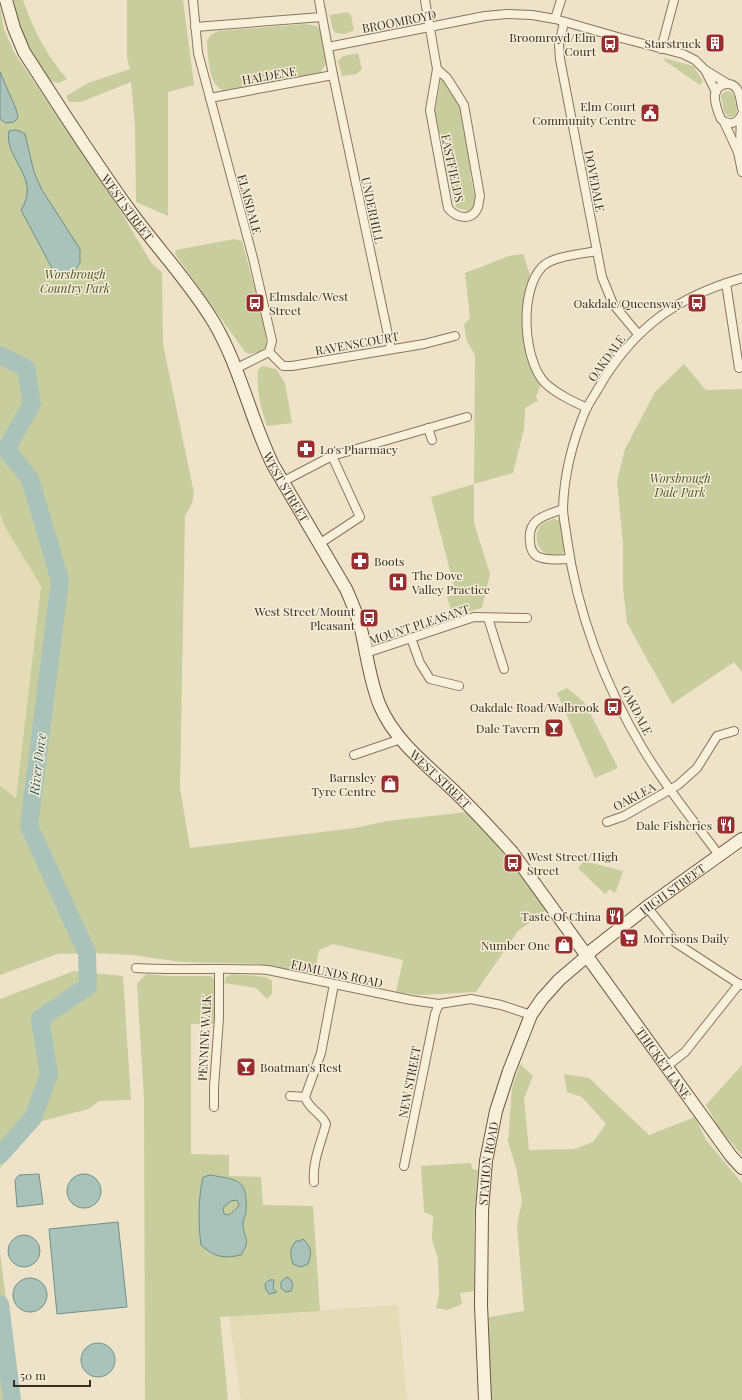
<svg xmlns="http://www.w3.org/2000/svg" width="742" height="1400" viewBox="0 0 742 1400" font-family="'Playfair Display',serif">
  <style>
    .farmland { fill: #e4dcb6 }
    .green { fill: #c7cd9c }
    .water { fill: #a9c3bb; stroke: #709189; fill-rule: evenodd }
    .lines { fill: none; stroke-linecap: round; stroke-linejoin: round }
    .river { stroke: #a9c3bb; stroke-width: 18 }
    .street-casing { stroke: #8b755d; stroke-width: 10 }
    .secondary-casing { stroke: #6d5640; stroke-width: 14 }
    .street { stroke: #f9f0dc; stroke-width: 8 }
    .secondary { stroke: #f9f0dc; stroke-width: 12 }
    .labels { text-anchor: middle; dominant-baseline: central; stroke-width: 3; stroke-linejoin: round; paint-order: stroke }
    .street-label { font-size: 12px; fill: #3b2e21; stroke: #f6edd8 }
    .poi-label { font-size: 12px; fill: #3b2e21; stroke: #f6edd8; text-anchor: end }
    .park-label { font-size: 12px; font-style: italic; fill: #4c5828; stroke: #f6edd8 }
    .water-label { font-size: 13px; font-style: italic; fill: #305b58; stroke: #f6edd8 }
  </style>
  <rect width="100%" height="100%" fill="#eee3c9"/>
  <g class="farmland">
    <path d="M0,514L5,527L41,586L16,799L0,786Z"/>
    <path d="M398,1305L407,1400H241L229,1316Z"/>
  </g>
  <g class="green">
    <path d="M14,0H23C33,29 47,56 67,79L59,83L50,81L29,48L16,13Z"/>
    <path d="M127,0H183L194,85L168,92V216L136,202L135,126L131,82L81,102H69L66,96L88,83L130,69L127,57Z"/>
    <path d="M0,6L4,29L14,52L120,210L152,264L162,272L163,344L194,493L192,503L185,516L180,788L190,848L355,828L387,821L467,812L492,839L547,910L518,931L476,992L420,995L396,992L403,960L333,944L319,950L314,976L257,964L181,962L132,955L91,953L57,954L0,975V786L16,798L41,586L5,527L0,514Z"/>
    <path d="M347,12L351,15L354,30L345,34L335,33L332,27L330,15Z"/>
    <path d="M305,24L317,26L321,32L326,64L321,72L306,77L223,91C220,88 216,86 214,82C209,73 207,51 207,40L212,34L219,31Z"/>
    <path d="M358,53L362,69L357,74L342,76L338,61L343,56Z"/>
    <path d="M664,58L693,66L703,81L700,85L665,61Z"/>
    <path d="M441,79H445L456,98L463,114V132L466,133L473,170L470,173L474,193H477C478,201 475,207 469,211L457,208L452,196L454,194L451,178L448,177L435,111Z"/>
    <path d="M727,91C730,91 731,91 733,94C735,96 735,101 736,104C738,111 737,118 728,117L724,111L721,96L723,93Z"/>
    <path d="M234,239L242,241L266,332V347L259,352L250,354L245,352L175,254L176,250Z"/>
    <path d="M523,254C525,261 531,273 530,280C529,293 523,306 523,319C522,343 530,363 541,383L536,397L538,401L525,408L524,429L513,473L474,484V523L490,574L482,608L453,616L447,597L456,594L431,497L474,484L475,355L467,341L464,325L470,318L465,273L509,256Z"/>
    <path d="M684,364L706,390L742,389V672L734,662L672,704L627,623L623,588V543L617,481L625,449L655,392Z"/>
    <path d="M262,366L276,369L285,383L292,423L267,426C261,409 256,389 258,370Z"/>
    <path d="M553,519L559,520L560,523L564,548V552C546,565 527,540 542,524C544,522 550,521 553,519Z"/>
    <path d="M567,688L585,703L618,768L595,778L557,693Z"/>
    <path d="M584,861L623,871L616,891L614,893L610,889L605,894L578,868Z"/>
    <path d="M74,971L123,976L131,1100L99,1101L89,1109L38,1122L0,1168V999Z"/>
    <path d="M146,974L168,976H211L216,981V1024H191V1154L229,1155V1176L261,1177L263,1205L313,1206L320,1311L220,1317L228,1400H145L144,1099L137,984Z"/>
    <path d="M233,974L266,977L272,981V994L267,999L256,988L224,983L226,977Z"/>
    <path d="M520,1064L533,1076L524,1098L529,1150L574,1149L593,1142L606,1124L582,1097L567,1092L564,1074L589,1078L649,1135L695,1117L706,1140L742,1183V1400H489L485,1318L524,1311L517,1225L522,1201L516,1167L508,1142L512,1088Z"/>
    <path d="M742,1065V1155L719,1128L706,1105Z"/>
    <path d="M471,1163L472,1169L478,1170L474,1223V1291L460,1293L462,1304L448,1310L436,1308L439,1295L438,1259L432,1239L433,1216L424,1212L421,1166Z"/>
    <path d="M0,1253L19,1400H0Z"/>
  </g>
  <g class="water">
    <path d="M0,72L16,109L18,118L14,122L6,123L2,121L0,117Z"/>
    <path d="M15,130L20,131L25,134L34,172L42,190L80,249V263L76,269L68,274H60L54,272L21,210C42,178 3,158 9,131Z"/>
    <path d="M39,1174L43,1204L17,1207L15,1180L19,1175Z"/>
    <circle cx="84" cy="1191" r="17"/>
    <path d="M210,1175C239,1180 248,1179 246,1212C246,1216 243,1219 243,1223C243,1239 252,1238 241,1255C222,1259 215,1257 201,1245C198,1222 198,1200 203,1177ZM237,1200L239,1205C237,1209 232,1212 229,1215L224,1214L223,1208L231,1201Z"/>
    <path d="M118,1222L127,1307L57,1314L49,1229Z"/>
    <circle cx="24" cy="1251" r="16"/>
    <path d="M303,1239C312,1248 312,1253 308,1264L301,1267L293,1264C290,1254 289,1250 296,1241H300Z"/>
    <path d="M287,1277L291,1280L293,1285L291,1291L286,1292L281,1288V1282Z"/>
    <circle cx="30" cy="1295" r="17"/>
    <path d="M269,1280H274L273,1289L277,1292L269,1294L266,1290L265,1284Z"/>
    <circle cx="98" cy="1360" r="17"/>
  </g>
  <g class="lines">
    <g class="river">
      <path d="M0,355L26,368L32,404L6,449L30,479L60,580L29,826L87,953L88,986L40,1019L49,1074L33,1118L0,1155"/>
      <path d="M0,1304L12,1400"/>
    </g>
    <defs>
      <g id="street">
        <path d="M193,0L198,53L253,258L272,341L269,352L237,368"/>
        <path d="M319,0L333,75L391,349"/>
        <path d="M425,0L437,69L447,78L464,105L480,196C479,200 479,204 478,207C472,222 456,218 448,208L430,110L437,69"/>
        <path d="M555,19L561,0"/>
        <path d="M564,22L559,45L560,59L602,277L613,304L638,334"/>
        <path d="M195,27L322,17"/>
        <path d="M328,47L485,16L507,14L532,15L555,19L621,38L683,54L695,60L705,70L728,84"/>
        <path d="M661,49L674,0"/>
        <path d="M705,70L716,92"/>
        <path d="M210,98L333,75"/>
        <path d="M742,108C741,102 740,94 737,89C731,80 717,84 715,94C714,101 718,113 721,119C728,126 738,124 742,114"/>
        <path d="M724,122L738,152L742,172"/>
        <path d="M738,152L740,144L741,117"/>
        <path d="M726,283L739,368"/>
        <path d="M269,352L283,366H292L424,344L455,336"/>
        <path d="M587,408C572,401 557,394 545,383C523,360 519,291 542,267C552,256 582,254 597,251"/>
        <path d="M428,428L432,440"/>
        <path d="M282,482L332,456L467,417"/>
        <path d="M563,509C545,516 527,518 530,542C530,548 533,555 539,557C547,561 560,559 570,559"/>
        <path d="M319,544L360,517L332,456"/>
        <path d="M488,618L504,669"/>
        <path d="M411,638L420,663L430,679L459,686"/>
        <path d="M366,653L474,617L527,618"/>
        <path d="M354,755L401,739"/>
        <path d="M607,822L624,816L678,785L697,768L717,736L734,731"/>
        <path d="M719,855C693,820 665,786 643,749C605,686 577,612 567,539C566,529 563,518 563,508C564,474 573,440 586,409C591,400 597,391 602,382C636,326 679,296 742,278"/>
        <path d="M647,907L676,943L739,984L742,985"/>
        <path d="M136,968C180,971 224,967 268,970L411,1000L439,1004L471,999L501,1005L531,1015"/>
        <path d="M667,1066L685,1052L739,984"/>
        <path d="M290,1096L305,1097"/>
        <path d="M214,1107V1087L219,1018V969"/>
        <path d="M404,1166L435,1014L439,1004"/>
        <path d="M314,1182C312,1162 321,1143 326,1124C321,1112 309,1110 305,1097L321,1053L334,984"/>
      </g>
      <g id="secondary">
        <path id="s1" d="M6,0L14,28L24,52C59,106 94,162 133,215C159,250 190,283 213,321C240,366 250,418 273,465L346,589C352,602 357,615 361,629C367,655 370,682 380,706C395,741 427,765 454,791C474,810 493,831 512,852L731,1156L742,1168"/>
        <path id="s2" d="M485,1400L481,1305L482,1211L486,1161L496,1111L509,1071L531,1015L542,999L559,980L587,956L591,951L647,907L742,839"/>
      </g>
    </defs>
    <use href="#street" class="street-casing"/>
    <use href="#secondary" class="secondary-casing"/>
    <use href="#street" class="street"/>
    <use href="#secondary" class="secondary"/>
  </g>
  <defs>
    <symbol id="building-square" viewBox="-11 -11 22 22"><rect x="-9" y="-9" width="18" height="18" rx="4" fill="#992e2f" stroke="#f6edd8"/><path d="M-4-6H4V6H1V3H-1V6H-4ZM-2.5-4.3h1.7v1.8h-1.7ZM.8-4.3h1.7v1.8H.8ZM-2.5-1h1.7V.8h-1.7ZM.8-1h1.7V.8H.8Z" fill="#fff"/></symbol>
    <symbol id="bus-square" viewBox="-11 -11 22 22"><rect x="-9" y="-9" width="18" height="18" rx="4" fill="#992e2f" stroke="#f6edd8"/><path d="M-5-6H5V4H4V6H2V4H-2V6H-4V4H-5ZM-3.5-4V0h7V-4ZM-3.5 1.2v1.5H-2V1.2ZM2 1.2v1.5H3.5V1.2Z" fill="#fff"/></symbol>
    <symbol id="civic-square" viewBox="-11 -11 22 22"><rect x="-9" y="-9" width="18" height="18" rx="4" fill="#992e2f" stroke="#f6edd8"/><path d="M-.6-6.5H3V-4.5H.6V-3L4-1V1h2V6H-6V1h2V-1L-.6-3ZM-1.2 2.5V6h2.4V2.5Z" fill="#fff"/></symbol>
    <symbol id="pharmacy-square" viewBox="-11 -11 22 22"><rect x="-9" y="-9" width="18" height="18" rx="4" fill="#992e2f" stroke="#f6edd8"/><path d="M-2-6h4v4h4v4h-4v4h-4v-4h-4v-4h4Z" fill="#fff"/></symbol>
    <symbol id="hospital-square" viewBox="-11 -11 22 22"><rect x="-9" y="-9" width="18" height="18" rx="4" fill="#992e2f" stroke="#f6edd8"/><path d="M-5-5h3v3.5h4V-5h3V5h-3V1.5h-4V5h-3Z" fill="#fff"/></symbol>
    <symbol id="bar-square" viewBox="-11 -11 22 22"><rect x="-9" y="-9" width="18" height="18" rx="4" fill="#992e2f" stroke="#f6edd8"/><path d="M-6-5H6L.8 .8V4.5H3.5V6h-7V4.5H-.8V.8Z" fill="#fff"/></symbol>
    <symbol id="shop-square" viewBox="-11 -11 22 22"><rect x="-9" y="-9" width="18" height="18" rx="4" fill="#992e2f" stroke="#f6edd8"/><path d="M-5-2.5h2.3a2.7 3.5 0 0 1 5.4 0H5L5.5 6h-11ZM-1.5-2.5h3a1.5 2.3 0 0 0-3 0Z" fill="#fff"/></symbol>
    <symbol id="restaurant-square" viewBox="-11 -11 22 22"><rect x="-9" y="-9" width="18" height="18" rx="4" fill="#992e2f" stroke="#f6edd8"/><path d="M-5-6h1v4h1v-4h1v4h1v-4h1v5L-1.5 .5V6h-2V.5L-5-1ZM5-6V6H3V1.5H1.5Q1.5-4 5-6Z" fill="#fff"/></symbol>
    <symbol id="supermarket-square" viewBox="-11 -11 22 22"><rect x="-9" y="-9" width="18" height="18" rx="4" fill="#992e2f" stroke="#f6edd8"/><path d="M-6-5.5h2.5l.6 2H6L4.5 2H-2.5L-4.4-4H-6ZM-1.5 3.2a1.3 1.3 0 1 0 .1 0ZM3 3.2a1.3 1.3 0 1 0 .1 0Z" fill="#fff"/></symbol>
  </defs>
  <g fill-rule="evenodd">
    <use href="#building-square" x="704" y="32" width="22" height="22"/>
    <use href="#bus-square" x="599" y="33" width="22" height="22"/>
    <use href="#civic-square" x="639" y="102" width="22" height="22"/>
    <use href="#bus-square" x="244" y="292" width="22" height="22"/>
    <use href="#bus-square" x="686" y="292" width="22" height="22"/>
    <use href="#pharmacy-square" x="295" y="438" width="22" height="22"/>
    <use href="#pharmacy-square" x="349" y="550" width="22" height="22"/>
    <use href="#hospital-square" x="387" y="571" width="22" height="22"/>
    <use href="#bus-square" x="358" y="607" width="22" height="22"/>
    <use href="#bus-square" x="602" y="696" width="22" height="22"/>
    <use href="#bar-square" x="543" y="717" width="22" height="22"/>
    <use href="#shop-square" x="379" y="773" width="22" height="22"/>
    <use href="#restaurant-square" x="715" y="814" width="22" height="22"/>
    <use href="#bus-square" x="502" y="852" width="22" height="22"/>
    <use href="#restaurant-square" x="604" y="905" width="22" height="22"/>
    <use href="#supermarket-square" x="618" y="927" width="22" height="22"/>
    <use href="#shop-square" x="553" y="934" width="22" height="22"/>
    <use href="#bar-square" x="235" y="1056" width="22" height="22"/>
  </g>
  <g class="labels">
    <g class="street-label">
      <text transform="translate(399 21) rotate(-11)">BROOMROYD</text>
      <text transform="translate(269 75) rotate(-10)">HALDENE</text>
      <text transform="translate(453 168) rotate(78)">EASTFIELDS</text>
      <text transform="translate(595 181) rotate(79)">DOVEDALE</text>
      <text transform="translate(250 204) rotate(75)">ELMSDALE</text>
      <text stroke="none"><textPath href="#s1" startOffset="242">WEST STREET</textPath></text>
      <text transform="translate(373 210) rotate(78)">UNDERHILL</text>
      <text transform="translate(357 343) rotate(-10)">RAVENSCOURT</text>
      <text transform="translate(606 358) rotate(-54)">OAKDALE</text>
      <text stroke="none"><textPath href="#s1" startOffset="566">WEST STREET</textPath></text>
      <text transform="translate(419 624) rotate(-18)">MOUNT PLEASANT</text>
      <text transform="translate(637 710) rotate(63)">OAKDALE</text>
      <text stroke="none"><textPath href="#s1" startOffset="902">WEST STREET</textPath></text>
      <text transform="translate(634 796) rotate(-28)">OAKLEA</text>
      <text stroke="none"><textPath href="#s2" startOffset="583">HIGH STREET</textPath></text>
      <text transform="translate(337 973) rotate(12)">EDMUNDS ROAD</text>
      <text transform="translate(204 1038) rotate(-87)">PENNINE WALK</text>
      <text stroke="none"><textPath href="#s1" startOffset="1264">THICKET LANE</textPath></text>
      <text transform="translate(409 1082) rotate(-79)">NEW STREET</text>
      <text stroke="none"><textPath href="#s2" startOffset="237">STATION ROAD</textPath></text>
    </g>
    <g class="poi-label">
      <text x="596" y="37">Broomroyd/Elm<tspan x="596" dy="14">Court</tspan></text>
      <text x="701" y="43">Starstruck</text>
      <text x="636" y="106">Elm Court<tspan x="636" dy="14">Community Centre</tspan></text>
      <text x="269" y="296" text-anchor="start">Elmsdale/West<tspan x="269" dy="14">Street</tspan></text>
      <text x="683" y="303">Oakdale/Queensway</text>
      <text x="320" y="449" text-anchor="start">Lo's Pharmacy</text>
      <text x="374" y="561" text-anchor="start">Boots</text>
      <text x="412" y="575" text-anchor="start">The Dove<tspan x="412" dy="14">Valley Practice</tspan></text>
      <text x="355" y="611">West Street/Mount<tspan x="355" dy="14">Pleasant</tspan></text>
      <text x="599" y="707">Oakdale Road/Walbrook</text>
      <text x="540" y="728">Dale Tavern</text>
      <text x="376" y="777">Barnsley<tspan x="376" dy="14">Tyre Centre</tspan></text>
      <text x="712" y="825">Dale Fisheries</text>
      <text x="527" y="856" text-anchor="start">West Street/High<tspan x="527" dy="14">Street</tspan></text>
      <text x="601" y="916">Taste Of China</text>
      <text x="643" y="938" text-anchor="start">Morrisons Daily</text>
      <text x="550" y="945">Number One</text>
      <text x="260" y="1067" text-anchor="start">Boatman's Rest</text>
    </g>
    <g class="park-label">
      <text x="75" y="274">Worsbrough<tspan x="75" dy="14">Country Park</tspan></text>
      <text x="680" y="478">Worsbrough<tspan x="680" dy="14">Dale Park</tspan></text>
    </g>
    <g class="water-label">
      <text transform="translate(37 764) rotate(-83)">River Dove</text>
    </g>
  </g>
  <path d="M14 1380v6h76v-6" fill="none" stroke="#3b2e21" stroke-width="2"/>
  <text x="20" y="1380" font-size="12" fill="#3b2e21" stroke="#f6edd8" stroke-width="3" paint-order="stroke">50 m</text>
</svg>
